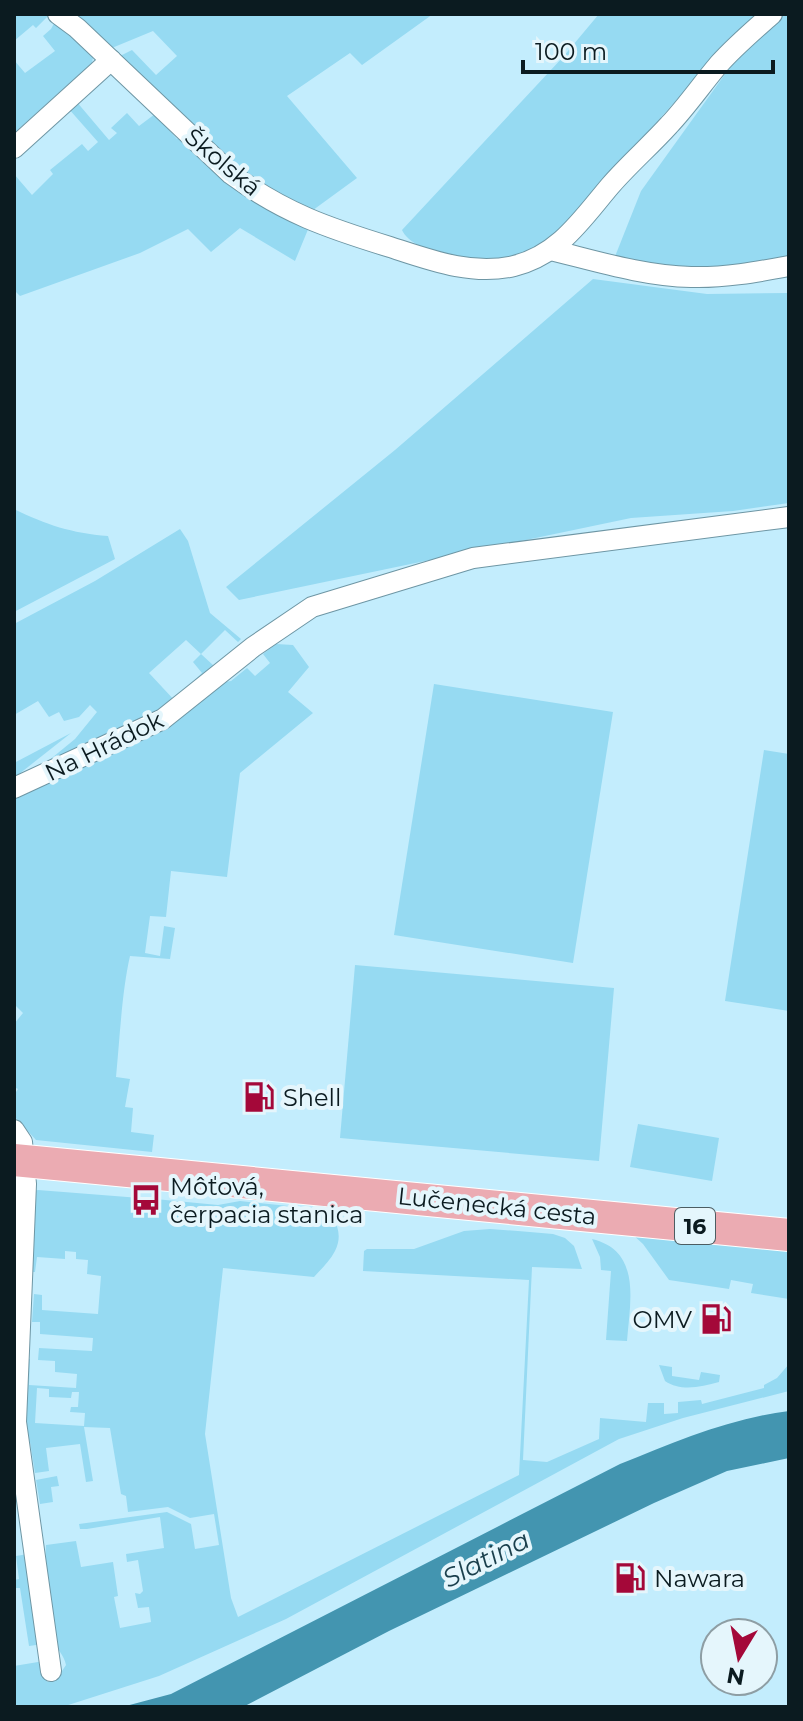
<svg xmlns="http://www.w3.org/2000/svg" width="803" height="1721" viewBox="0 0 803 1721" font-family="Montserrat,sans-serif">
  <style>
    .green { fill: #96daf2; fill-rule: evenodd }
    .water { fill: #4395b0 }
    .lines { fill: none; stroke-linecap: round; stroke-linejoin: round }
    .minor-casing { stroke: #6e96a4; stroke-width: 22 }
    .primary-casing { stroke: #fff; stroke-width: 34 }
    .minor { stroke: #fff; stroke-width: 20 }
    .primary { stroke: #ebabb2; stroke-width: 32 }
    .labels { text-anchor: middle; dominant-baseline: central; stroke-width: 8; stroke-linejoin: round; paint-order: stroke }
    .shield { fill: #e5f6fc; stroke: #4c5d62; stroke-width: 2 }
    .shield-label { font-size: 22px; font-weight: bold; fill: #0b1b20 }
    .street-label { font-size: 24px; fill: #0b1b20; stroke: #e5f6fc }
    .poi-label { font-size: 24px; fill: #0b1b20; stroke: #e5f6fc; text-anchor: start }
    .water-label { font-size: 26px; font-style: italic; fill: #1a3f4c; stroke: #e5f6fc }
  </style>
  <rect width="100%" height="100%" fill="#c3edfd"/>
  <g class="green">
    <path d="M14,14H50L36,28L33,25L14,41Z"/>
    <path d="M65,14H433L362,65L350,53L287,96L357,178L309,213L240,175L116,58L132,50L156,75L177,56L153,31L107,50Z"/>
    <path d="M599,14H761L688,87L558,233C545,244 533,254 516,259C491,266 414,257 402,230L563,57Z"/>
    <path d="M782,14H789V261L691,272L614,259L641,191L738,56Z"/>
    <path d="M57,18L94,52L92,63L14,133V60L25,73L55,51L43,36L51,29Z"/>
    <path d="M76,101L109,140L117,133L111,128L127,113L139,126L155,114L177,139L183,135L309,227L295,261L240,228L211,252L188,229L140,253L20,296L14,290V174L32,195L53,174L50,170L82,144L88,151L98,142L68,108Z"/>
    <path d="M593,279L707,294L789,293V503L733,511L631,518L239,600L226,587L395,450Z"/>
    <path d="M14,509C47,525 71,533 108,536L115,559L14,612Z"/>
    <path d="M180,529L188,541L210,613L241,639L238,642L225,630L201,654L214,666L179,695L202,673L193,662L201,654L186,640L149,673L176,702L36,771L75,739L97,712L90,705L79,717L64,721L59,712L49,717L38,701L14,715V624L95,581Z"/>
    <path d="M276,644L293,645L309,667L288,692L313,713L240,773L227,877L171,871L166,917L150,916L145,953L160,956L164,926L175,928L170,959L130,956C122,991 120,1035 116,1077L130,1079L125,1107L133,1108L131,1132L154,1135L152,1152L36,1140L14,1116V1095L18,1089L14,1087V1024L23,1013L14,1004V792L219,683L231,681L247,668L255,676L270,663L263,654Z"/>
    <path d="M434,684L613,712L573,963L394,935Z"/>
    <path d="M71,733L14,778V763Z"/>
    <path d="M764,750L789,754V1011L725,1001Z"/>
    <path d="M355,965L614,988L599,1161L340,1138Z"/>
    <path d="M638,1124L719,1138L712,1181L630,1167Z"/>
    <path d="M38,1190L140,1198V1201L154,1203L155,1199L218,1205L240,1201L318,1209C336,1214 344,1234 335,1251C330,1261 321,1269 314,1277L223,1268L205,1434L231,1598L238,1617L519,1475L529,1280L363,1271L364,1251L367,1249H414L464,1231L490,1229L518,1231L553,1234L565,1238L574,1246L582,1269L532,1267L523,1460L547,1462L599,1439L600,1418L646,1422L648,1403H664V1414L678,1413V1402L701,1400L702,1404L764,1388V1385L777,1378L789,1364V1391L683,1418L619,1439L286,1619L159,1676L62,1707H14V1666L44,1661L47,1682L56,1680L66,1665C64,1655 58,1651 55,1643C46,1621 45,1569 46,1545L76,1541L81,1567L113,1562L118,1596L114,1597L120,1628L151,1622L149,1607L138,1608L135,1593L140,1594L143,1591L138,1560L127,1562L126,1554L164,1548L160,1517L87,1529H80L79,1524L167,1512L191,1524L195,1549L219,1545L214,1514L190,1518L168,1507L128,1512L126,1496L121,1494L110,1428L84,1427L93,1481L86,1482L80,1444L46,1448L49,1471L35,1473L30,1442L24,1439L25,1359H30L29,1385L76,1388L77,1374L55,1372V1361L38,1360L39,1348L92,1351L93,1338L40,1334V1322H32L34,1294L42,1295V1310L98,1314L101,1276L87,1274L88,1260L76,1259V1252L65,1251V1259L37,1257L35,1272H29L34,1191ZM37,1388L49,1389V1397L71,1398L72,1392H79L78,1407H71L70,1412L85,1413L84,1426L35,1423Z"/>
    <path d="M632,1234L789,1251V1299L751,1293L753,1284L731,1280L729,1289L669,1280L643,1244Z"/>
    <path d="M592,1239C642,1251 630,1302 627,1341L606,1340L611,1271L601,1270L600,1257Z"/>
    <path d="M659,1365L672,1367V1376L699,1380L701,1372L720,1375L719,1382C701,1387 681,1392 665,1381Z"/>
    <path d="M57,1476L59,1486L51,1487L53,1502L40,1504L36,1480Z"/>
    <path d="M28,1554L43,1644L29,1646L20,1588H14V1580L19,1579L16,1556Z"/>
  </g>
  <path class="water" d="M789,1411V1458L727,1471L654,1503L389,1631L243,1707H122L171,1694L620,1464C675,1442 730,1418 789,1411Z"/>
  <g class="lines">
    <defs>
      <g id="minor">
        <path d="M58,14L77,28L231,174C284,213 328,228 390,247C430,260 472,276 514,266C559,255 582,219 610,186C628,165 650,146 669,125C687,106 702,84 719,64C735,46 754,30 772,14"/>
        <path d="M14,148L111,60"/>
        <path d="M551,250C596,261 644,276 691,277C724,278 757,272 789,266"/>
        <path d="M14,788L163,719L253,647L312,607L473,558L789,517"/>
        <path d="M14,1130L22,1142L26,1184L16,1422L51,1671"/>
      </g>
      <path id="primary" d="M14,1160L789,1235"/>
    </defs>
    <use href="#minor" class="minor-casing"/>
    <use href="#primary" class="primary-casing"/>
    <use href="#minor" class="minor"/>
    <use href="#primary" class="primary"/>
  </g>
  <defs>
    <symbol id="fuel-bare" viewBox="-9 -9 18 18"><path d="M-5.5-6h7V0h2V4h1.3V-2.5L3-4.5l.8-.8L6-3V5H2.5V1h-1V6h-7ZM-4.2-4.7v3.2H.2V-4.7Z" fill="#a40839" stroke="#e5f6fc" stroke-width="2.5" paint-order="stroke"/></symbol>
    <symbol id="bus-bare" viewBox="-9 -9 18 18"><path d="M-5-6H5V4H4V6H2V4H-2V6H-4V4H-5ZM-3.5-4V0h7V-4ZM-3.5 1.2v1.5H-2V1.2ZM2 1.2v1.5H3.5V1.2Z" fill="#a40839" stroke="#e5f6fc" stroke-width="2.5" paint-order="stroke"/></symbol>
  </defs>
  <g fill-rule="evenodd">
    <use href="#fuel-bare" x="237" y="1075" width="44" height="44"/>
    <use href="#bus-bare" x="124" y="1178" width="44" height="44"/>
    <use href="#fuel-bare" x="694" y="1297" width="44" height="44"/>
    <use href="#fuel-bare" x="608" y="1556" width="44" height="44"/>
  </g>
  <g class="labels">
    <rect class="shield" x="675" y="1208" width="40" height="36" rx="6"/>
    <g class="shield-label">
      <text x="695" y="1226">16</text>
    </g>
    <g class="street-label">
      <text transform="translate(223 162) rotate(40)">Školská</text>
      <text transform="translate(104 746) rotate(-26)">Na Hrádok</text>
      <text transform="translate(497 1206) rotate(6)">Lučenecká cesta</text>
    </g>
    <g class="poi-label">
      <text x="283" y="1097">Shell</text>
      <text x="170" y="1186">Môťová,<tspan x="170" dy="28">čerpacia stanica</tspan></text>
      <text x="692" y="1319" text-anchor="end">OMV</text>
      <text x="654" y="1578">Nawara</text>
    </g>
    <g class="water-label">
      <text transform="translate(486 1559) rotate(-27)">Slatina</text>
    </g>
  </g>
  <rect width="803" height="1721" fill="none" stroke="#0b1b20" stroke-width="32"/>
  <g transform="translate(739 1657) rotate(190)"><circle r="38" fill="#e5f6fc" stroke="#8e9ea4" stroke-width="2"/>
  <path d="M0-6L14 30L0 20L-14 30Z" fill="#a40839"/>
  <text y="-12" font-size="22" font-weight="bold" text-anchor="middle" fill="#0b1b20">N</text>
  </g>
  <path d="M523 60v12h250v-12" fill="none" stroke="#0b1b20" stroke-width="4"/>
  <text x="535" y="60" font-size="24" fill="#0b1b20" stroke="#e5f6fc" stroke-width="6" paint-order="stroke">100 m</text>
</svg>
